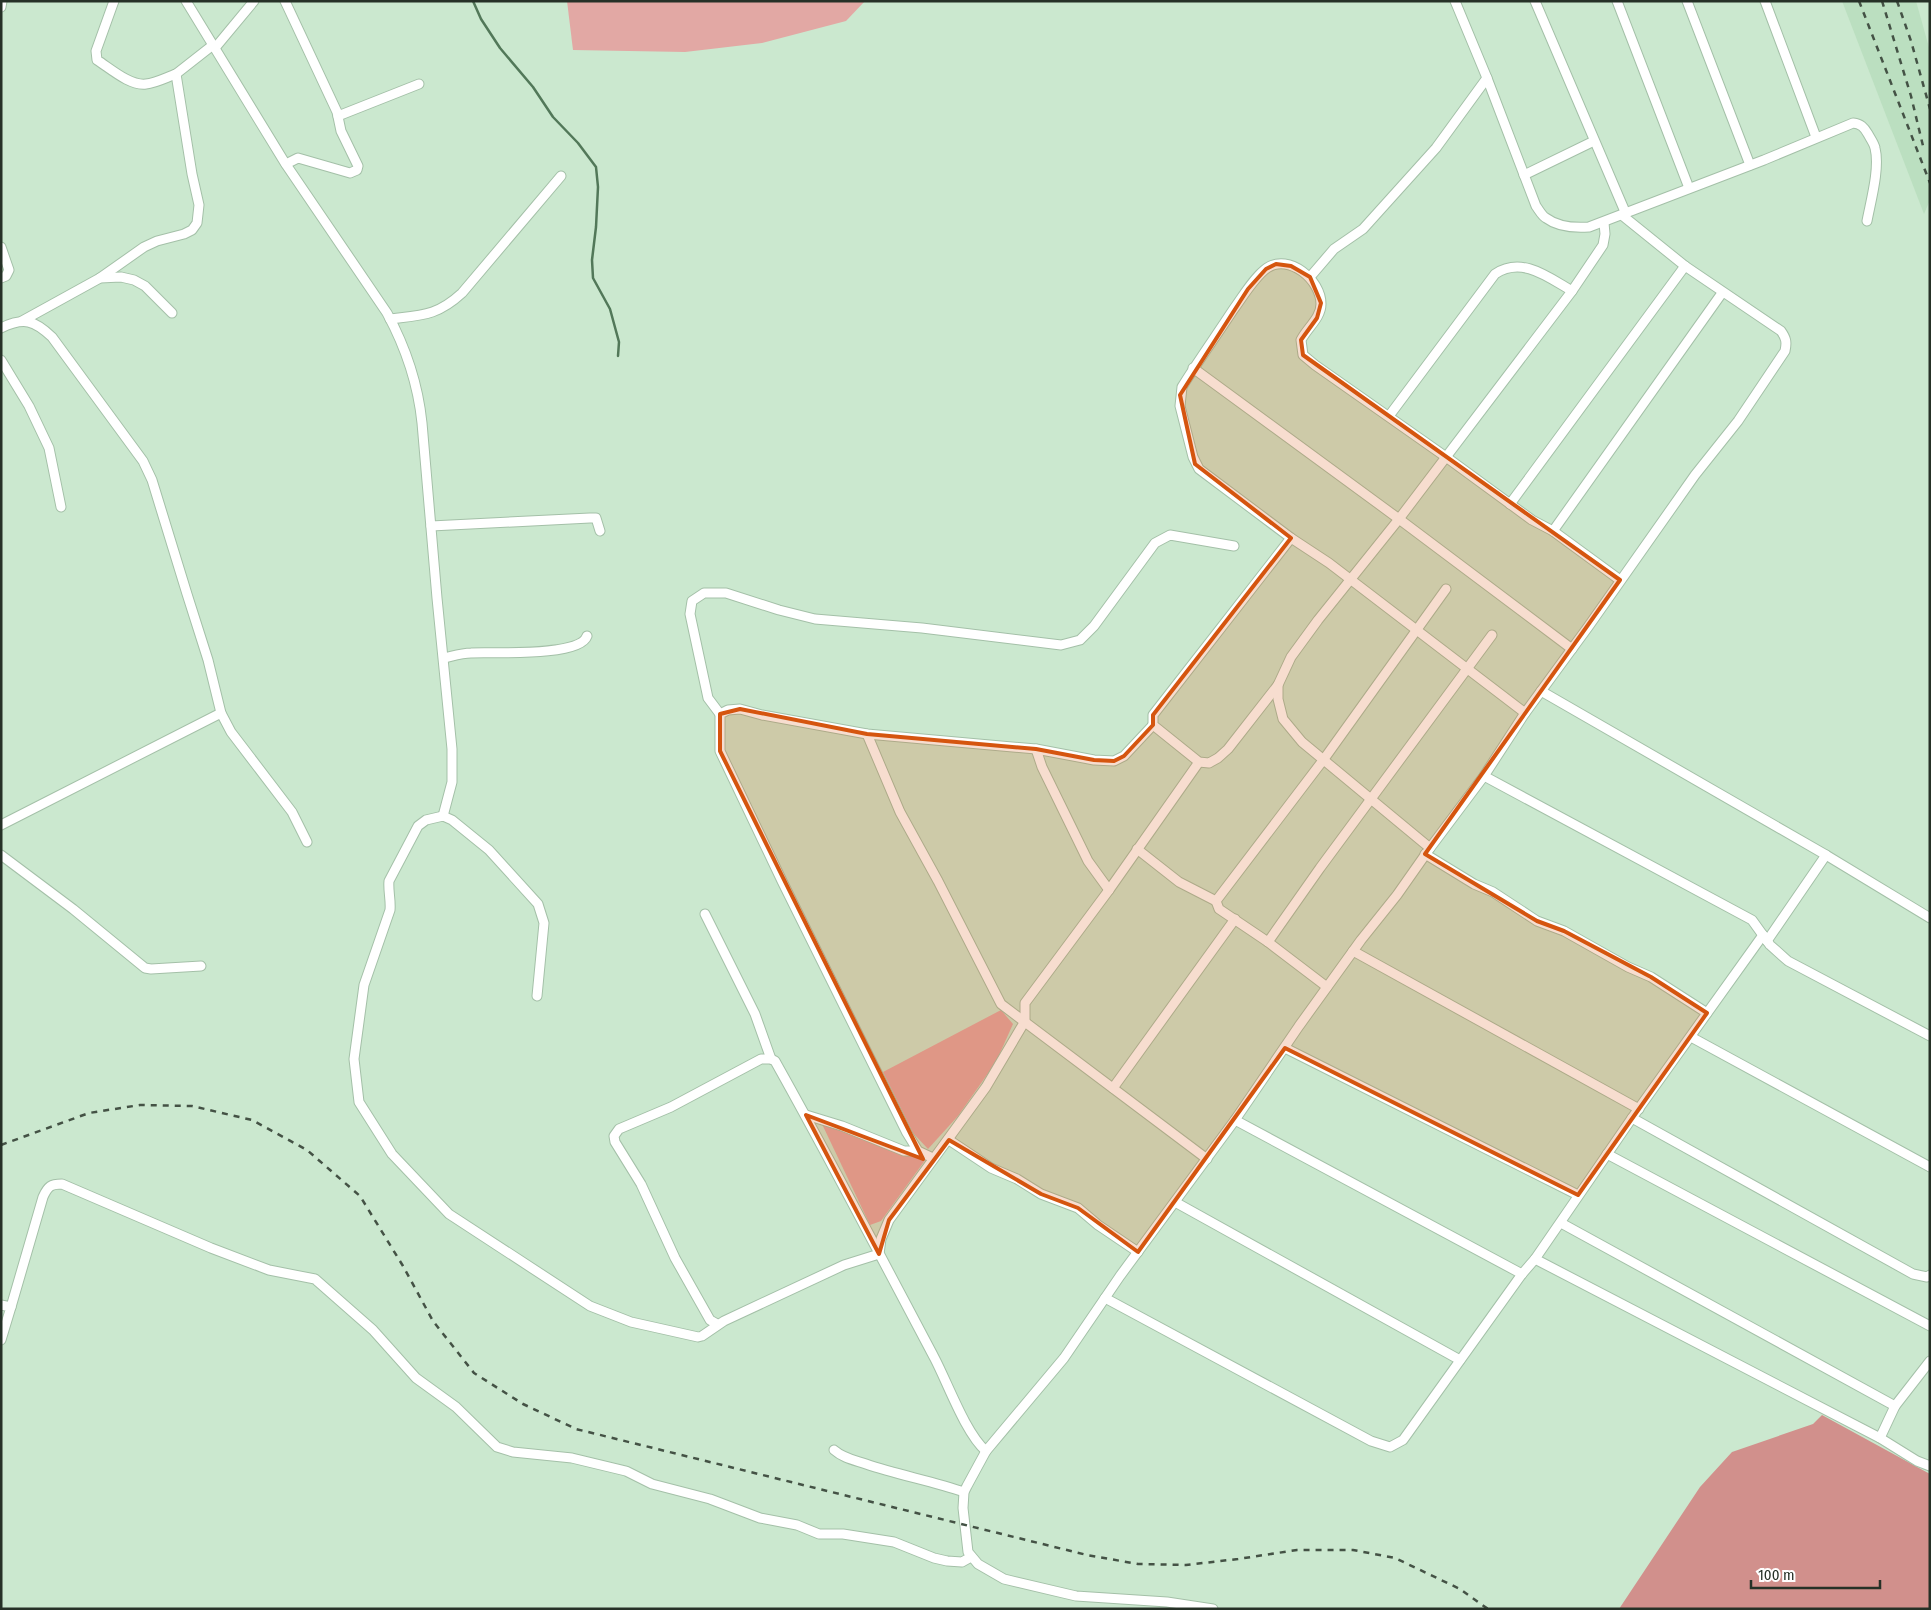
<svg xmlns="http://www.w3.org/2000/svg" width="1931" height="1610" viewBox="0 0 1931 1610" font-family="'Fira Sans Condensed',sans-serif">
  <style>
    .built { fill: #bbdfc0 }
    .green { fill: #e2a8a4 }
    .forest { fill: #d1908c }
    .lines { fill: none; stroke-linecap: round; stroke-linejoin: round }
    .stream { stroke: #527859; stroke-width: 2.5 }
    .minor-casing { stroke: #a4c0a8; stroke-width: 11 }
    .minor { stroke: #fff; stroke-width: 9 }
    .rail { stroke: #445245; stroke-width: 2.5; stroke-dasharray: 6 6; stroke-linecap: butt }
    .marked { fill: #d5550f; fill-opacity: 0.2; stroke: #d5550f; stroke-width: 4; stroke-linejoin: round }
  </style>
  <rect width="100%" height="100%" fill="#cbe8cf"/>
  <path class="built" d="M1842,1H1916L1930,51V200L1924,214Z"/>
  <g class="green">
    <path d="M567,1H865L846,21L762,43L685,52L573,50Z"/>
    <path d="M1001,1010L1013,1024L996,1062L958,1116L928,1149L913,1133L883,1072Z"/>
    <path d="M822,1124L926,1159L881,1221L870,1225Z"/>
  </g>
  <path class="forest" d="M1822,1415L1930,1474V1609H1619L1700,1487L1732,1452L1813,1424Z"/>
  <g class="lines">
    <path class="stream" d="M473,1L481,19L500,48L533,87L553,117L578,143L596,167L598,187L596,227L592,260L593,278L610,309L619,342L618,356"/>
    <defs>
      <g id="minor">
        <path d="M114,1L96,51L97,60C111,69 130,86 146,84C156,83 167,77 176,74"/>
        <path d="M186,1L285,163L387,313C406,348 418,384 422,423L437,598L452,749V782L443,816"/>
        <path d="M285,1L337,112L341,131L358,166L357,170L350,173L298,158L286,164"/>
        <path d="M1455,1L1487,78L1536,206C1539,210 1542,216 1546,218C1558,227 1575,228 1589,227L1764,160L1853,123C1861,124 1864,127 1868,134C1870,138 1874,143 1875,148C1880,168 1871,200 1867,221"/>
        <path d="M1535,1L1626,214"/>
        <path d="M1617,1L1689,188"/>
        <path d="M1687,1L1750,165"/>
        <path d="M1765,1L1816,137"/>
        <path d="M1,7L2,1"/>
        <path d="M215,48L254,1"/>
        <path d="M338,116L419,84"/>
        <path d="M1524,175L1594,141"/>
        <path d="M1,247L9,270L6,276L1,278"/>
        <path d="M1310,277L1334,249L1363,229L1436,148L1487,78"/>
        <path d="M100,278L144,247L157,241L184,234L192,230L197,223L199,205L192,174L176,74L213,45"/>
        <path d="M390,319C422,315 437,316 462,293L561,176"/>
        <path d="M22,321L100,278L121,277L134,280L145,286L172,313"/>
        <path d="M1,328C24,317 34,320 52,337L143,461L152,480L187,594L208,660L221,713L231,732L292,812L307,842"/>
        <path d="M1,360L29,406L49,448L61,507"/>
        <path d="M1193,368L1399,519L1572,649"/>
        <path d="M1389,416L1495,274C1522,256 1548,277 1572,291"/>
        <path d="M1510,504L1685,266"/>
        <path d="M431,526L590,518H596L600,531"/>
        <path d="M1553,531L1722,293"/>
        <path d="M444,658C453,656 462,653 471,653C492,652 580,657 587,636"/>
        <path d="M1278,685L1228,749L1218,758L1209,763L1199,762L1153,725V715L1291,538"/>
        <path d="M1541,691L1826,855L1930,918"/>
        <path d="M1525,713L1329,563L1291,538L1199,469L1193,457L1180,406L1182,387C1198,361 1216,336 1233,310C1242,298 1254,277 1267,268C1289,253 1321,280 1321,304C1321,318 1307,328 1301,340L1303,355L1315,365L1446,457L1532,520L1553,531L1620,580"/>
        <path d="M720,714L708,698L690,614L692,601L704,593H726L779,610L815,619L922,628L1061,645L1080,640L1094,626L1155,543L1170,535L1234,546"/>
        <path d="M867,734L900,812L938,881L1001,1004L1207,1159"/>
        <path d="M1036,749L1042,767L1088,861L1109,890"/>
        <path d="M1484,776L1752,920L1770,945L1788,961L1930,1036"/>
        <path d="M1,825L221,713"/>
        <path d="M1430,848L1302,742L1283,719L1278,699V685L1291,657L1318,620L1399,519L1572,291L1603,245L1605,234L1604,223"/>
        <path d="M1137,849L1179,882L1216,901"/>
        <path d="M1425,854L1474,884L1493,892L1537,921L1564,931L1628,967L1651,977L1707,1013"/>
        <path d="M1,855L73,909L145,968L151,969L201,966"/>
        <path d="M705,914L755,1014L771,1059"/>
        <path d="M1767,941L1826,855"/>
        <path d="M1268,942L1320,868L1492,635"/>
        <path d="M1353,951L1639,1109"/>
        <path d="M1327,987L1268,942L1219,909L1216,901L1324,759L1446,589"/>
        <path d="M537,996L544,923L538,904L489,850L452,820L443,816L426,820L418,826L389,881C388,891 391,900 390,910L364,985L354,1059L359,1102L392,1154L449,1214L590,1306L631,1322L698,1337L702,1336L724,1321L844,1265L879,1254L881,1239L889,1220L986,1087L1025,1021V1003L1109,890L1199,762"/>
        <path d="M1691,1037L1930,1167"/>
        <path d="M1285,1048L1578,1195"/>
        <path d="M1113,1088L1235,919"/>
        <path d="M806,1115L842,1126L904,1151H918"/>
        <path d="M1632,1118L1913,1274L1927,1277L1930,1275"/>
        <path d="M1235,1120L1522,1274"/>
        <path d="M949,1140L991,1168L1017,1179L1041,1194L1078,1208L1098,1225L1138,1252"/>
        <path d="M1607,1154L1930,1326"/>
        <path d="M933,1158L918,1151L907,1133L782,881L720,751V714L728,710L740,709L762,715L867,734L1036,749L1094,760L1114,761L1124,756L1153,725"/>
        <path d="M1175,1202L1460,1360"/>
        <path d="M1561,1223L1895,1406"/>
        <path d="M1535,1259L1880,1438L1917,1461L1930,1466"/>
        <path d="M1105,1298L1371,1441L1390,1447L1403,1440L1522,1274L1535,1259L1632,1118L1763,935"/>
        <path d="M1,1305L11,1307L1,1340"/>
        <path d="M11,1307L43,1197C48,1186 51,1184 62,1184L211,1248L269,1270L315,1279L373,1330L416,1378L456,1407L497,1447L513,1452L572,1458L626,1471L652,1484L710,1499L760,1518L797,1525L819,1534H843L894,1542L934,1558L947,1561L962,1562L971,1557"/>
        <path d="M717,1324L710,1320L675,1258L641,1184L615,1142L614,1136L619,1129L671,1107L761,1059H771L775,1061C830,1159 882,1259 935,1359C948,1384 966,1434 986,1451"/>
        <path d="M1880,1438L1895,1406L1930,1361"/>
        <path d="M834,1450C843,1458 854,1460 866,1464C898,1475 932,1481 964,1492"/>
        <path d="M1213,1609L1167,1602L1076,1596L1004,1579L978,1564L968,1552L963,1508L964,1492L967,1486L986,1451L1064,1358L1120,1276L1235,1120L1299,1026L1361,940L1397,895L1430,848L1484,776L1525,713L1588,627L1695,475L1738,421L1785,351C1787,342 1786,338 1781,331L1685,266L1623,216"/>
      </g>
    </defs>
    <use href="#minor" class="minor-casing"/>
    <use href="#minor" class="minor"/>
    <g class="rail">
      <path d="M1859,1L1930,183"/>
      <path d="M1882,1L1911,96L1924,150"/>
      <path d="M1897,1L1911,41L1930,109"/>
      <path d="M1,1145L89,1113L140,1105L192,1106L252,1120L307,1150L360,1196L403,1266L433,1321L474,1373L523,1404L576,1429L1087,1555L1138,1564L1186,1565L1238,1559L1297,1550H1353L1395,1558L1460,1589L1488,1609"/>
    </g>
  </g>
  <path class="marked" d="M1276,264L1291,266L1310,277L1321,303L1317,318L1301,340L1303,355L1620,580L1425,854L1537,921L1564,931L1651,977L1707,1013L1578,1195L1285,1048L1138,1252L1078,1208L1041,1194L949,1140L889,1220L879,1254L806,1115L923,1159L720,751V714L740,709L867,734L1036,749L1094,760L1114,761L1124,756L1153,725V715L1291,538L1195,464L1180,395L1248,289L1266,269Z"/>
  <rect width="1931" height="1610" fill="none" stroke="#263127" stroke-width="5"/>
  <path d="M1751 1580v8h129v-8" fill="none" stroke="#263127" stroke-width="2.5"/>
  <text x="1758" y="1580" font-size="15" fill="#263127" stroke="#ffffff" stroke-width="4" paint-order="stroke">100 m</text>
</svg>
